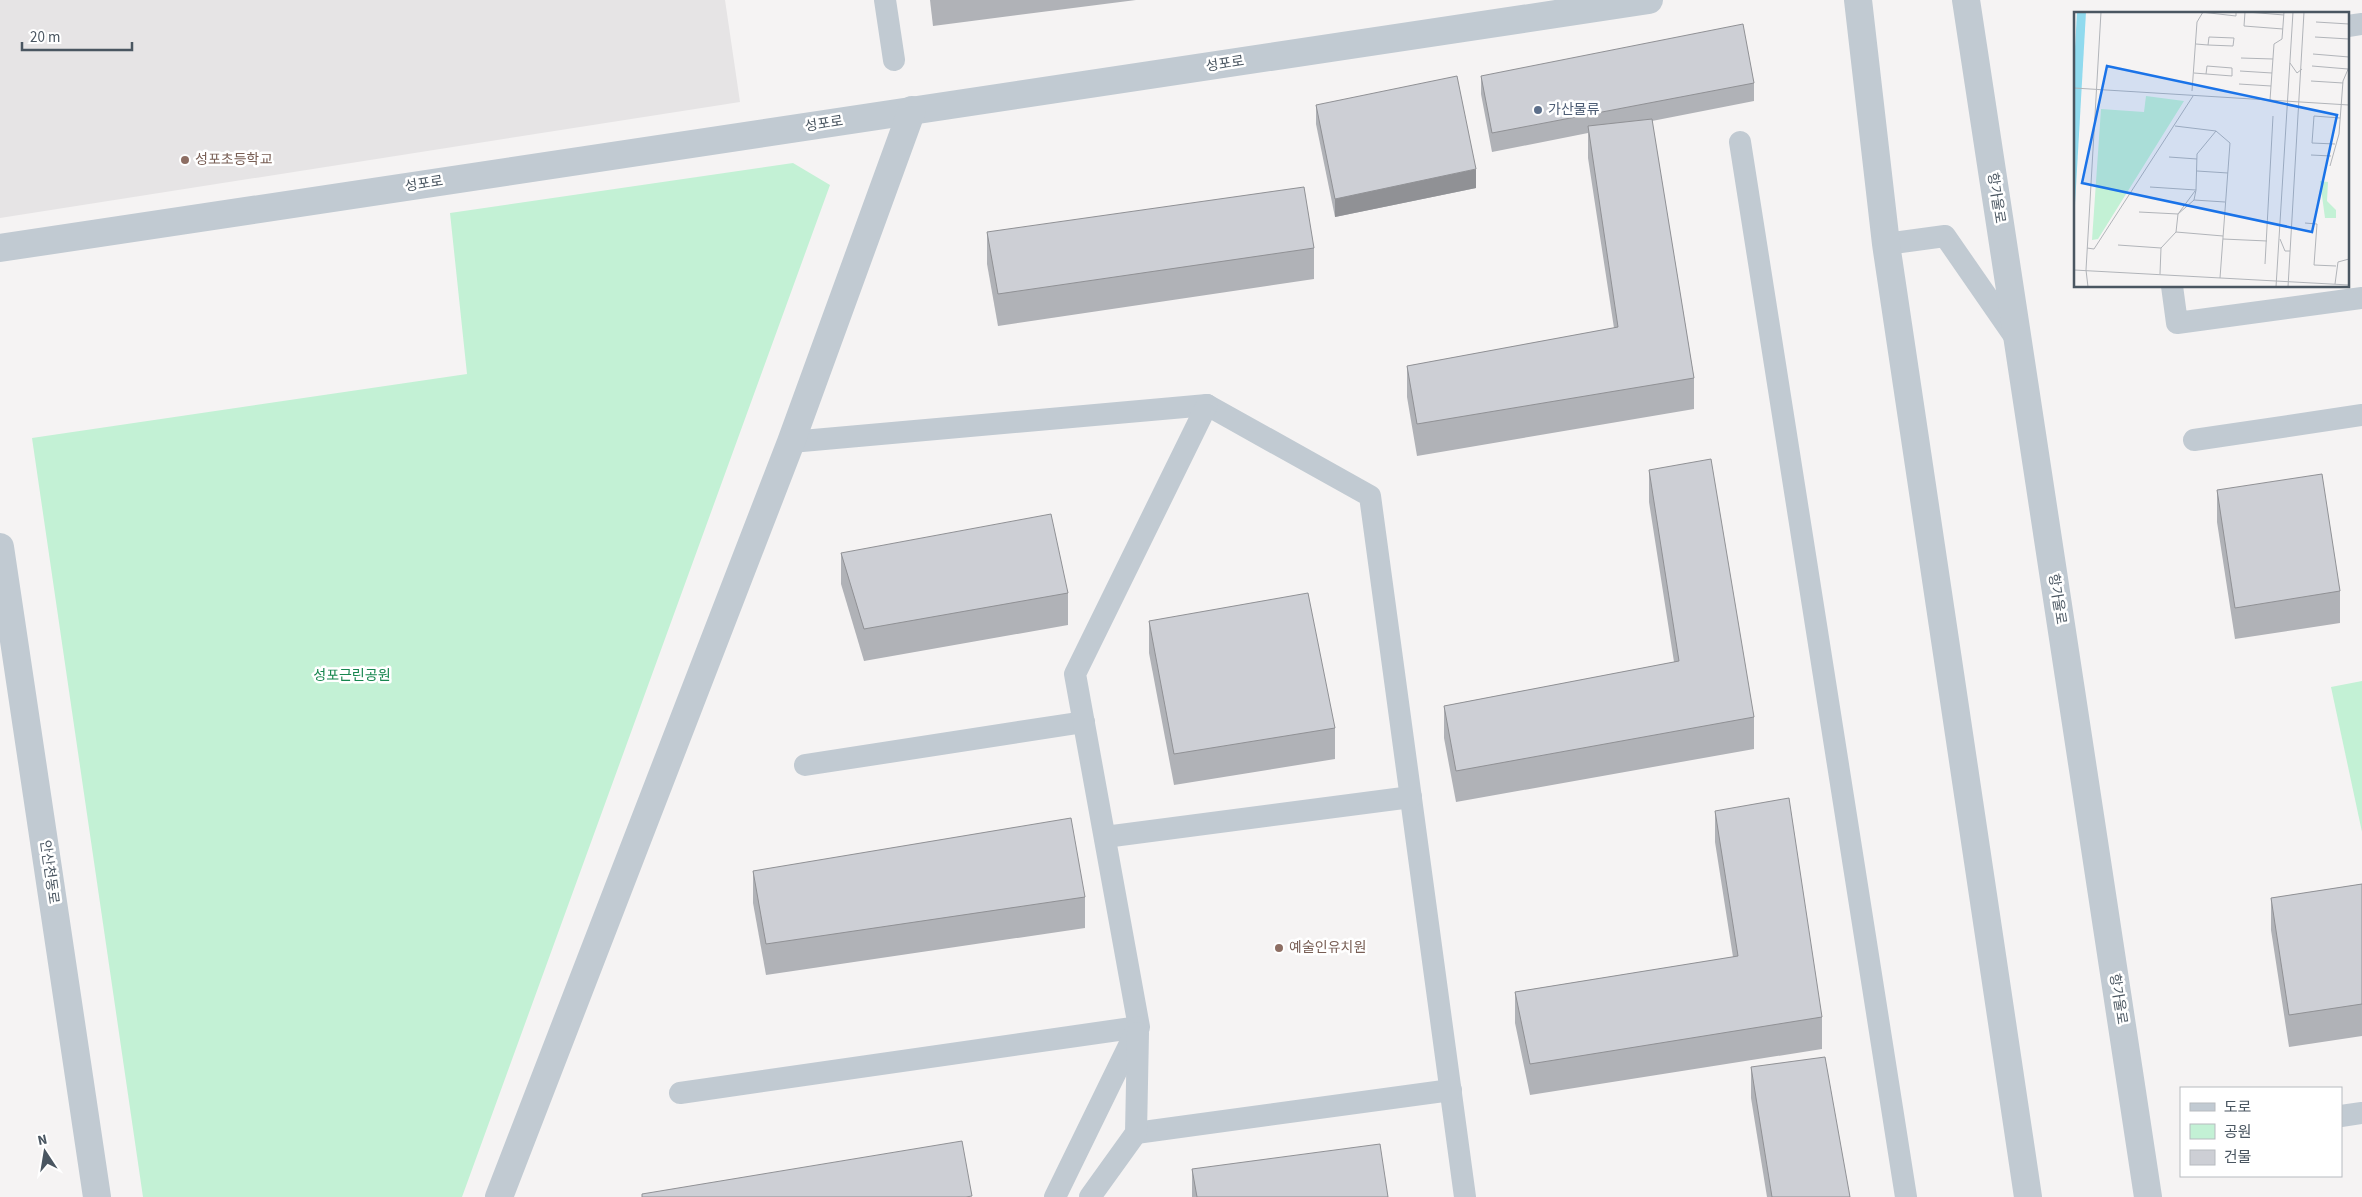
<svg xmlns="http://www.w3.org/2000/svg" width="2362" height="1197" viewBox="0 0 2362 1197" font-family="'Source Sans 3','Noto Sans KR',sans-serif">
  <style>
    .education { fill: #e6e4e5 }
    .green { fill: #c3f1d5 }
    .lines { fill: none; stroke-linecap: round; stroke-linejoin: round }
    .service { stroke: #c1cad2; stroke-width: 22 }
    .tertiary { stroke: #c1cad2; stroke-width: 28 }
    .wall { fill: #b0b2b7 }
    .shaded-wall { fill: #909195 }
    .building { fill: #cdcfd5; stroke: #909195 }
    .service-dot { fill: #5c6f8a; stroke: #fff; stroke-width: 2 }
    .education-dot { fill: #8d6e63; stroke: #fff; stroke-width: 2 }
    .labels { text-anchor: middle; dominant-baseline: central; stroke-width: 5; stroke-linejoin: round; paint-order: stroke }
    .street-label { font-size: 14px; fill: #4a5661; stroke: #fff }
    .service-label { font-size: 14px; fill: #4e5e75; stroke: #fff; text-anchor: start }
    .education-label { font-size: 14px; fill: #785e54; stroke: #fff; text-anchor: start }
    .park-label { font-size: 14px; fill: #17864f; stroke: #fff }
    .inset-road { fill: none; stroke: #b1b4b9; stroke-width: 1 }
    .view { fill: #1a73e8; fill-opacity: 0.15; stroke: #1a73e8; stroke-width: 2.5 }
    .inset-edge { fill: none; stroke: #4a5661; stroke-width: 2.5 }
  </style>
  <rect width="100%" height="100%" fill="#f5f3f3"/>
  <path class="education" d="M0,0H725L740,102L0,218Z"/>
  <g class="green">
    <path d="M793,163L830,185L462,1197H143L32,438L467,374L450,213Z"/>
    <path d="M2362,681V832L2331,687Z"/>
  </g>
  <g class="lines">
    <g class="service">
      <path d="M885,0L894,60"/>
      <path d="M2348,26L2362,24"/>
      <path d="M1740,142L1906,1197"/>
      <path d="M1886,244L1945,236L2017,340"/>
      <path d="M2172,286L2177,323L2362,298"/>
      <path d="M2194,440L2362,415"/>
      <path d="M791,442L1207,405L1370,496L1465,1197"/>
      <path d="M805,765L1084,722"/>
      <path d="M1105,837L1411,797"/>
      <path d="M680,1093L1139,1027L1075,674L1207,405"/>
      <path d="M2341,1116L2362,1113"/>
      <path d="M1136,1133L1451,1090"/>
      <path d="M1055,1197L1138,1027"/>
      <path d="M1090,1197L1136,1133L1138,1033"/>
    </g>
    <g class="tertiary">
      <path d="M1858,0L1886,244L2028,1197"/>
      <path d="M1966,0L2148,1197"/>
      <path d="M0,248L1649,0"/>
      <path d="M0,547L97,1197"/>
      <path d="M499,1197L791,442L912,110"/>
    </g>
  </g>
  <g class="wall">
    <path d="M930,0H1136L933,26Z"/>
    <path d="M1481,76L1754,83V101L1652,121L1694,378V409L1417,456L1407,397V366L1614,328L1588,158V133L1492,152L1481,94Z"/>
    <path d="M1316,105L1476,188L1335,217L1316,124Z"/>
    <path d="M987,232L1314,248V279L998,326L987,264Z"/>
    <path d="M1649,470L1754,717V749L1456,802L1444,738V706L1674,662L1649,502Z"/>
    <path d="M2217,490L2340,591V623L2235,639L2217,522Z"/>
    <path d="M841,553L1068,593V625L864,661L841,584Z"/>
    <path d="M1149,621L1335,728V759L1174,785L1149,653Z"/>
    <path d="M1715,811L1822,1017V1049L1530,1095L1515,1023V992L1733,957L1715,842Z"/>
    <path d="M753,871L1085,897V928L766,975L753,903Z"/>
    <path d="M2362,884V1036L2289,1047L2271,930V898Z"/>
    <path d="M1751,1067L1850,1197H1767L1751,1098Z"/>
    <path d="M1192,1169L1388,1197H1192Z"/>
  </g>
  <path class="shaded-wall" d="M1476,169V188L1335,217V199Z"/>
  <g class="building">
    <path d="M1743,24L1754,83L1492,133L1481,76Z"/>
    <path d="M1457,76L1476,169L1335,199L1316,105Z"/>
    <path d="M1652,119L1694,378L1417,424L1407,366L1618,327L1588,126Z"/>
    <path d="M1304,187L1314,248L998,294L987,232Z"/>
    <path d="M1711,459L1754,717L1456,771L1444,706L1679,661L1649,470Z"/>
    <path d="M2322,474L2340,591L2235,608L2217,490Z"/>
    <path d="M1051,514L1068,593L864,629L841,553Z"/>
    <path d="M1308,593L1335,728L1174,754L1149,621Z"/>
    <path d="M1789,798L1822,1017L1530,1064L1515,992L1738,956L1715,811Z"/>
    <path d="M1071,818L1085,897L766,944L753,871Z"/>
    <path d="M2362,884V1004L2289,1015L2271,898Z"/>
    <path d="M1825,1057L1850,1197H1772L1751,1067Z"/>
    <path d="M962,1141L972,1196L966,1197H642V1194Z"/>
    <path d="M1380,1144L1388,1197H1197L1192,1169Z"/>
  </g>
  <circle class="service-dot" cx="1538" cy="110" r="5"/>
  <g class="education-dot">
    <circle cx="185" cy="160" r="5"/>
    <circle cx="1279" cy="948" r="5"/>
  </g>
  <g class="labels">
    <g class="street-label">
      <text transform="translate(1225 64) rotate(-9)">성포로</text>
      <text transform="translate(824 124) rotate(-9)">성포로</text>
      <text transform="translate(424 184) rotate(-9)">성포로</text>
      <text transform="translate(1996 198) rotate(81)">항가울로</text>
      <text transform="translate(2057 599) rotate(81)">항가울로</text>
      <text transform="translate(49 872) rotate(82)">안산천동로</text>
      <text transform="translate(2118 999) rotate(81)">항가울로</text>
    </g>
    <g class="service-label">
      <text x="1548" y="110">가산물류</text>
    </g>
    <g class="education-label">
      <text x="195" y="160">성포초등학교</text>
      <text x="1289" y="948">예술인유치원</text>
    </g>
    <g class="park-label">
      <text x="352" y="676">성포근린공원</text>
    </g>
  </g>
  <g transform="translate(2074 12)">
    <rect width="275" height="275" fill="#f5f3f3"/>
    <path d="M72,84L110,89L24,227L18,228L27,97L70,100ZM246,169L254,170L253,189L262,198V206H251Z" fill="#c3f1d5"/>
    <path d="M3,0H12L0,210V55Z" fill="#90daee"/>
    <path class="inset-road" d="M127,0L162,4V0M171,0L170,14L209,17M173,0L210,3M242,10L275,12M241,25L275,27M122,32L134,33L159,34L160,26L135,25L134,33M239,42L275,45M167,46L199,47M216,51L223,61L228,57M238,54L274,57M166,59L198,61M120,61L158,64V56L133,54L132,62M237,69L269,71M165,72L197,74M0,76L275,93M118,79L123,10L129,0M196,88L200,32L208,27L210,0M101,114L142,119L156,131L146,266M261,132L238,131L240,104L266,106M237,143L257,144M95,145L123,147M256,154L265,122L269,69L275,55M123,159L154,161M76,175L122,178L123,142L142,119M122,178L120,188L104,202L102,220L149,224M120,188L151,190M65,200L104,202L121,179M231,211L243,212L240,253L262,254M149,227L193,229M206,227L211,239H216M44,233L87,236L86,262M13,236L20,237L119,84M87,236L102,220M191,252L199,104M0,258L275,273M261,272L264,250L275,247M14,275L12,258L27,0M202,275L219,0M214,275L230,0"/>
    <path class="view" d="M33,54L263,103L238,220L8,171Z"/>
    <rect width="275" height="275" class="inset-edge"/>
  </g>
  <rect x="2180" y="1087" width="162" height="90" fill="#ffffff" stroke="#b7bbc0"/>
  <rect x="2190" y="1103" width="25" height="8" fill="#c1cad2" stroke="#b7bbc0"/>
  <text x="2224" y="1112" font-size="15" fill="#4a5661">도로</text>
  <rect x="2190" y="1124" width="25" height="15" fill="#c3f1d5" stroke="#b7bbc0"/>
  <text x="2224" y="1137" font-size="15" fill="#4a5661">공원</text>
  <rect x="2190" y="1150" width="25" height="15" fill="#cdcfd5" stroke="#b7bbc0"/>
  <text x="2224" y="1162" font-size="15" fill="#4a5661">건물</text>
  <g transform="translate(45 1152) rotate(348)" stroke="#ffffff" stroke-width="4" paint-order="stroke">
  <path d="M0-4L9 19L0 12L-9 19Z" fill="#4a5661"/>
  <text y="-8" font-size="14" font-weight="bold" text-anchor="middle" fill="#4a5661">N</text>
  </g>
  <path d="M22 42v8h110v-8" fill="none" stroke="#4a5661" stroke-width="2.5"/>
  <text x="30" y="42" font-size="15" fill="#4a5661" stroke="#ffffff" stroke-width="4" paint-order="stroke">20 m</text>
</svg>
